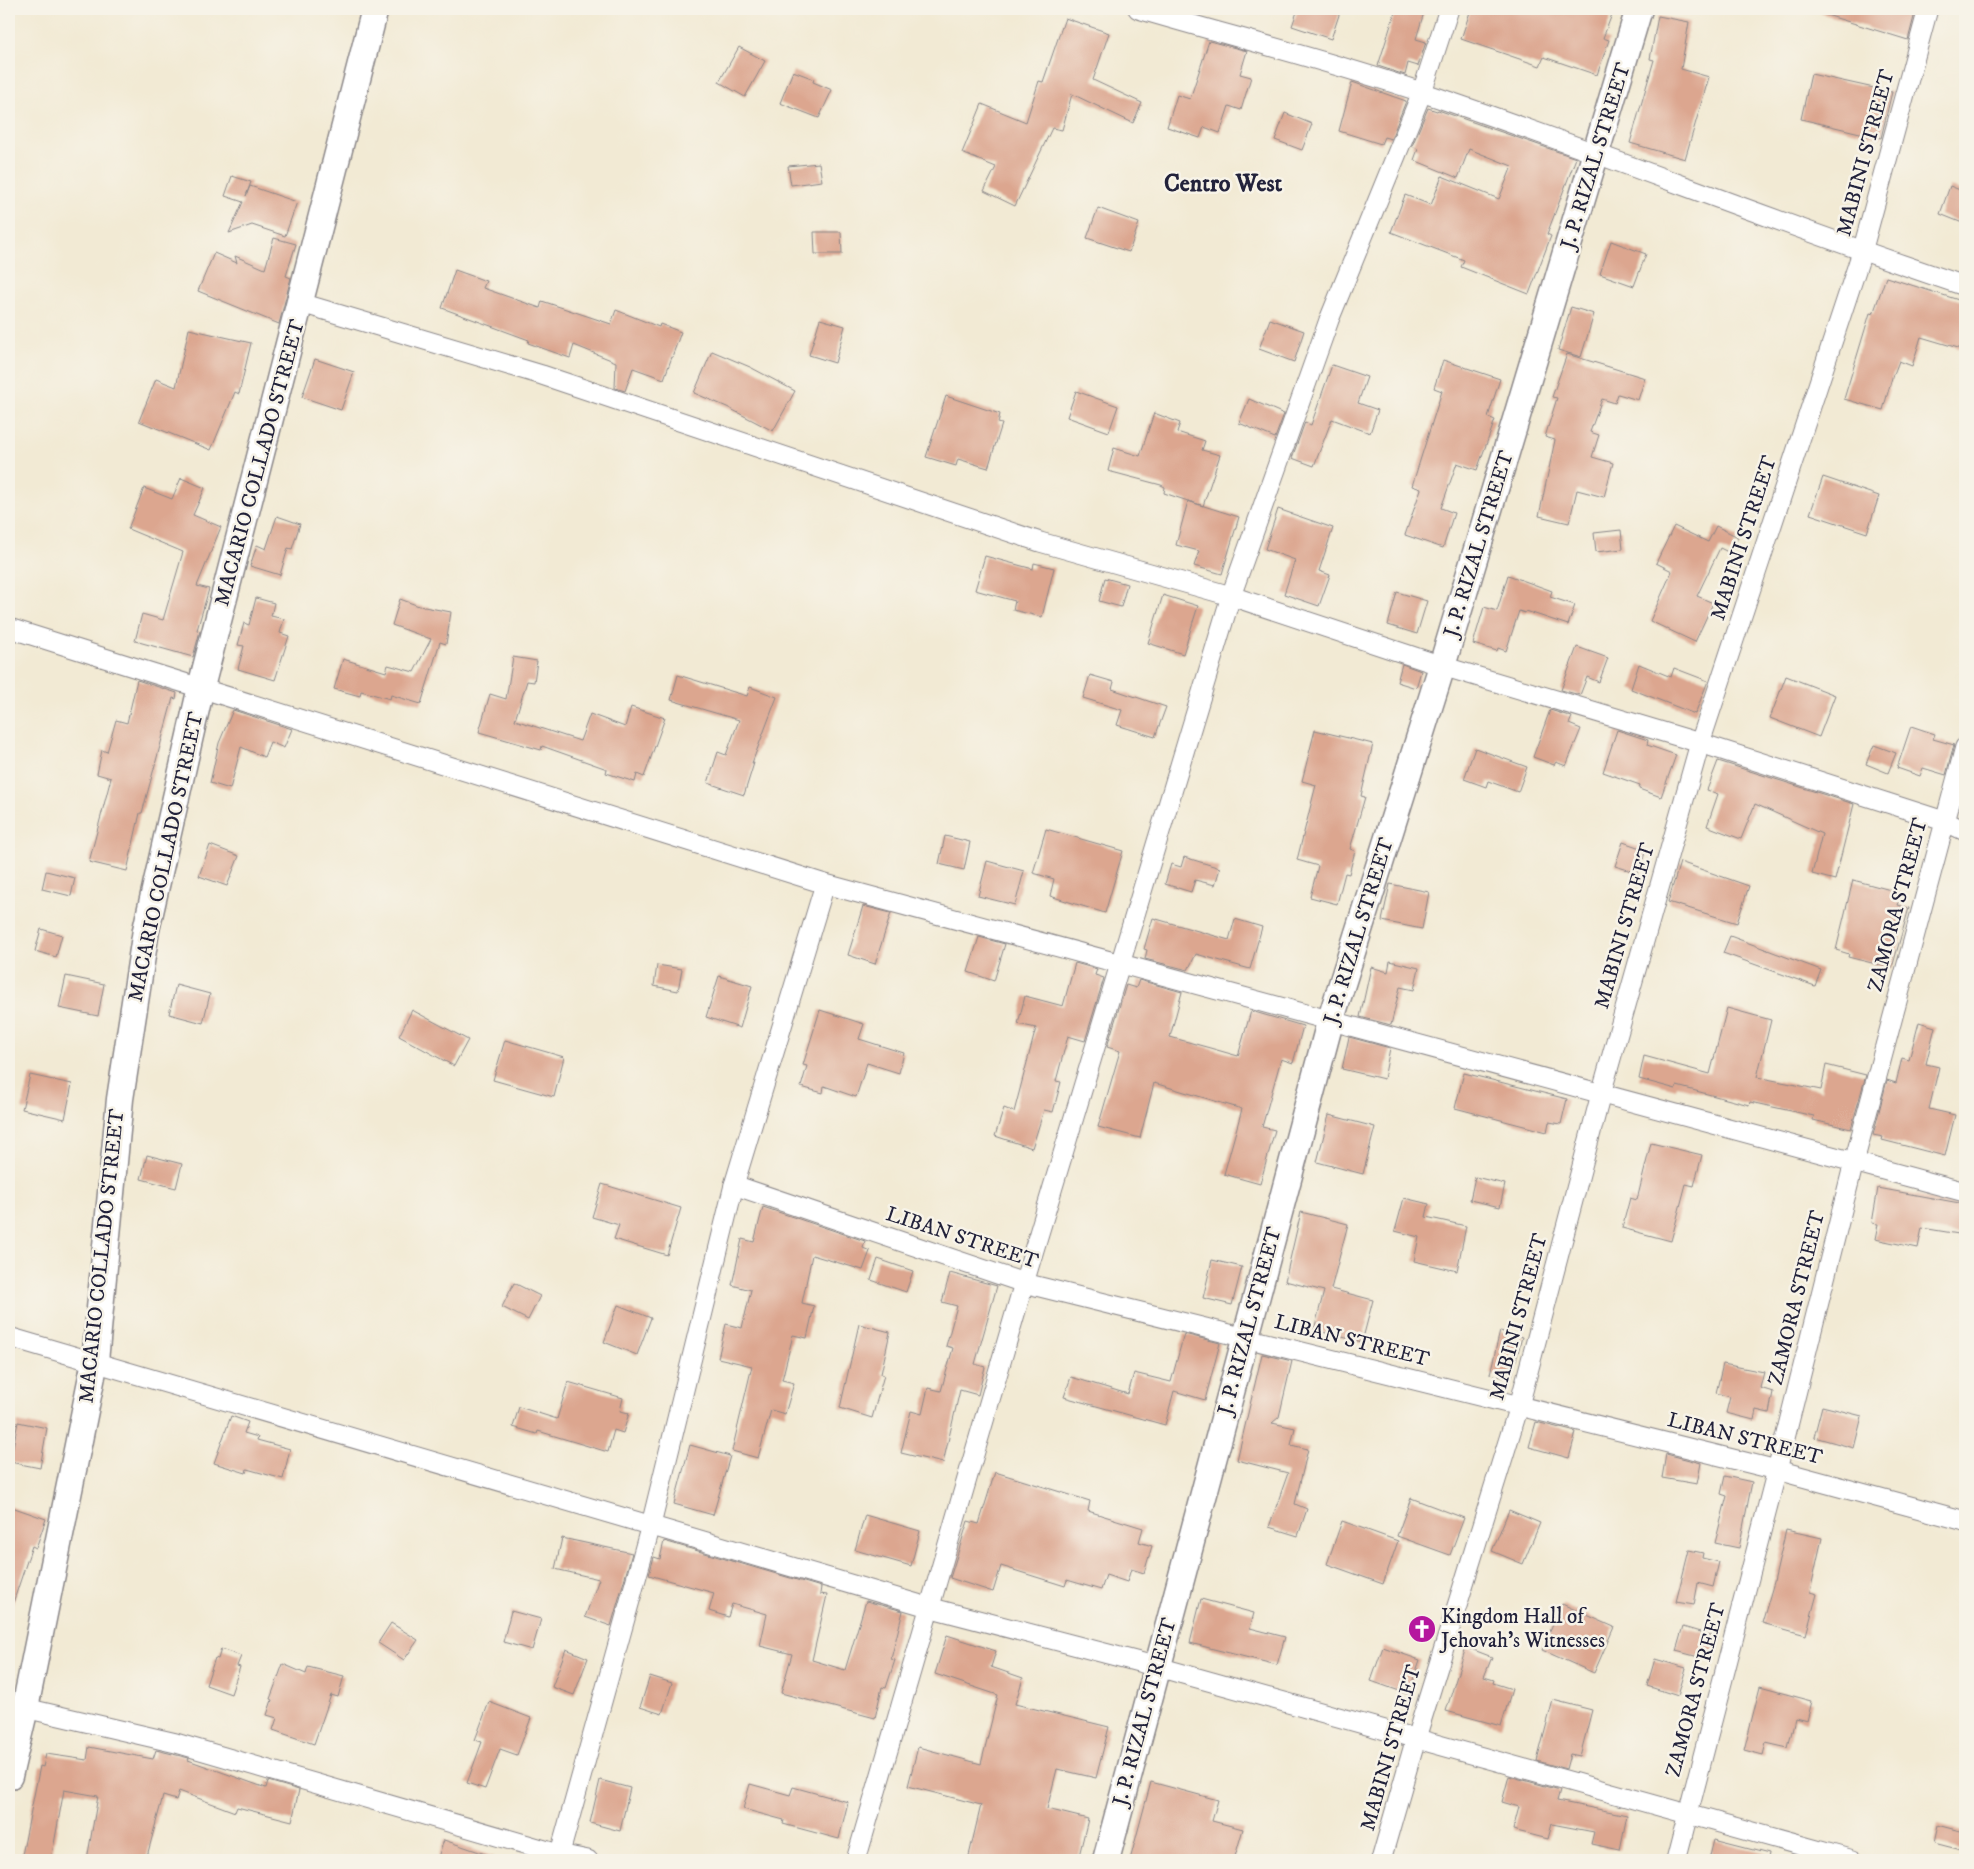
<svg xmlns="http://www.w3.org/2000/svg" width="1974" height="1869" viewBox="0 0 1974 1869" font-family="'IM FELL DW Pica',serif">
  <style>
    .building { fill: #dca68f }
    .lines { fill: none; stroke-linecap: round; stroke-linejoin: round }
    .street-casing { stroke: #8a8688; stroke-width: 21 }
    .secondary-casing { stroke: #8a8688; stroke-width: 29 }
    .street { stroke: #fff; stroke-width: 19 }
    .secondary { stroke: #fff; stroke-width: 26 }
    .labels { text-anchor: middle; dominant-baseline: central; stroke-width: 5; stroke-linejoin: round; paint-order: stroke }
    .street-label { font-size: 21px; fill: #22223b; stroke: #f7f3e8 }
    .poi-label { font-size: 21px; fill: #22223b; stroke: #f7f3e8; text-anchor: start }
    .quarter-label { font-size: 24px; font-weight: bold; fill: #22223b; stroke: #f7f3e8 }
  </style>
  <rect width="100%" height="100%" fill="#f7f3e8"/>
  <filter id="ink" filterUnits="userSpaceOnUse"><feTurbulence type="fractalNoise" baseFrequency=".02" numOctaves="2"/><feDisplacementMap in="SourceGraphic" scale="10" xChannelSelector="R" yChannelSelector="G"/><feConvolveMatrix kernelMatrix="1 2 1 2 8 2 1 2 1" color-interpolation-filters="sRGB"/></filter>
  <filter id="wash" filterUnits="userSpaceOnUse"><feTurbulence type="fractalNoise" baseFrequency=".0096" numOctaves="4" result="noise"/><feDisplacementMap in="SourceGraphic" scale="20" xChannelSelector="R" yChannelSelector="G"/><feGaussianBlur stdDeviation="1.12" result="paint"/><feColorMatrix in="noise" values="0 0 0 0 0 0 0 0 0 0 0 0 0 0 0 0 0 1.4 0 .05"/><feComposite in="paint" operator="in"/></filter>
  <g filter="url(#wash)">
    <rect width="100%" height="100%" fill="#f2ead4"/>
    <g id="blocks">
      <g class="building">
        <path d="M1298,9H1341L1331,39L1292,26Z"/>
        <path d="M1396,9H1425L1416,39L1426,42L1418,66L1408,63L1405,75L1378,66Z"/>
        <path d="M1471,9H1614L1603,38L1609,40L1597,75L1544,57L1540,66L1461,39Z"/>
        <path d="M1821,9H1916L1908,40L1820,13Z"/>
        <path d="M1658,16L1689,22L1681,69L1709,77L1685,159L1630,143L1654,60L1650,59Z"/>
        <path d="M1065,18L1109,33L1093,80L1142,103L1133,123L1072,94L1062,130L1052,128L1015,206L984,191L996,167L962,153L982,104L1026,122L1039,81L1043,82Z"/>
        <path d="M1209,41L1247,51L1240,74L1251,77L1241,110L1229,106L1220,133L1204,127L1200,138L1167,127L1177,95L1190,99Z"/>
        <path d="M739,47L765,61L745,97L719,82Z"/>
        <path d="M793,71L814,79L813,82L832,90L819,118L780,103Z"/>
        <path d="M1811,74L1892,92L1881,138L1801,119Z"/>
        <path d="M1352,82L1406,101L1391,139L1384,137L1381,144L1339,131Z"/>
        <path d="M1428,108L1437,111L1438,110L1576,158L1547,234L1551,236L1529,294L1461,267L1464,260L1391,232L1405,195L1431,205L1442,176L1499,199L1512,166L1469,149L1458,178L1414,160L1418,149L1412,146Z"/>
        <path d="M1285,113L1312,124L1302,150L1275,140Z"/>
        <path d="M819,163L822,181L791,185L788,166Z"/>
        <path d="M232,176L251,182L246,196L250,186L297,202L285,236L252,225L229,233L243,202L225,196Z"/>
        <path d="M1950,186L1965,192V224L1940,214Z"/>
        <path d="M1098,208L1139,223L1129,252L1087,238Z"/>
        <path d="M814,232H841L842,254H815Z"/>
        <path d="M274,238L296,244L286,276L291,278L279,324L198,291L214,253L237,263L235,256L265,269Z"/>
        <path d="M1611,241L1646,254L1634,286L1600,274Z"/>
        <path d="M455,270L486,281L483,288L540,308L542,301L611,324L616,310L659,327L660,324L681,332L664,379L633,368L625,391L615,388L616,362L574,345L570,358L528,343L529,340L442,308Z"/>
        <path d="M1886,277L1965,302V350L1921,337L1912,366L1899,361L1894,374H1893L1883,410L1844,399L1870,313L1873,314Z"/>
        <path d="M1571,307L1594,314L1581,357L1558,350Z"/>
        <path d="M820,319L845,326L835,363L809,355Z"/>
        <path d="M1270,319L1304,331L1294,362L1259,349Z"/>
        <path d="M189,329L251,343L239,394L235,392L211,450L139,421L156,379L176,387Z"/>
        <path d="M712,351L750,367L795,391L773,431L727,407L694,393Z"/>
        <path d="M1567,354L1645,378L1638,400L1618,394L1615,403L1602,399L1590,432L1599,435L1592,457L1613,463L1604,497L1577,490L1569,523L1539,516L1555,440L1545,437L1557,398L1552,397Z"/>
        <path d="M315,359L354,372L341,410L302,397Z"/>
        <path d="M1443,360L1500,379L1488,417L1495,420L1477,470L1457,463L1441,508L1454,513L1443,548L1405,535L1421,489L1412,486L1442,391L1434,388Z"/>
        <path d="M1332,365L1367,377L1358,403L1378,410L1370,433L1332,419L1314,466L1292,458L1305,422L1311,425Z"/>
        <path d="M1076,391L1118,406L1109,432L1067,417Z"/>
        <path d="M946,396L1000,414L998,423L1002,424L988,468L958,459L956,466L926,457Z"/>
        <path d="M1249,399L1284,414L1275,438L1239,423Z"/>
        <path d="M1154,413L1180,423L1177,432L1205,441L1202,450L1220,455L1203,506L1164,493L1165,487L1161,485L1108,471L1114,448L1140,456Z"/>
        <path d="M1823,477L1879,496L1867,533L1810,514Z"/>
        <path d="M181,478L205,488L193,515L221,527L197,586L209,589L197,630L200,631L193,657L135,641L142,614L163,620L183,552L128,529L144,488L172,499Z"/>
        <path d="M1188,501L1239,517L1222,574L1194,566L1199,551L1176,545Z"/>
        <path d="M1278,509L1333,528L1319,571L1330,575L1319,606L1284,594L1295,560L1265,549Z"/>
        <path d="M277,516L300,524L292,549L288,548L280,575L250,566L257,545L266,549Z"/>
        <path d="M1674,526L1708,542L1716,526L1738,537L1730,553L1720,548L1697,596L1713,603L1695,642L1650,621L1672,571L1656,563Z"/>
        <path d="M1621,530L1623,549L1596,552L1594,533Z"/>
        <path d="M985,556L1033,569L1034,563L1054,568L1042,617L1013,610L1015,601L975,590Z"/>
        <path d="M1508,575L1552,591L1550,597L1575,605L1568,625L1526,611L1525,613L1519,611L1506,651L1498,648L1497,651L1473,644L1484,607L1497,611Z"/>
        <path d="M1105,578L1127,584L1121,607L1099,601Z"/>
        <path d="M1397,592L1427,601L1417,634L1388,625Z"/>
        <path d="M1163,595L1198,606L1183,654L1148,643Z"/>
        <path d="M256,598L274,603L271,616L284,619L280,633L289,636L275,680L238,669L244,646L238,645L244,623L249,625Z"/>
        <path d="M400,599L419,606L451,612L446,644L440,642L421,704L391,695L390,699L361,691L360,696L334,689L343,659L386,672L388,665L414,672L431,639L392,625Z"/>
        <path d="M1577,647L1608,658L1599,682L1587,677L1580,695L1561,690Z"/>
        <path d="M513,657L537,661L534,682L527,681L515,720L580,741L590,714L625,727L631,707L665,718L644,777L637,774L635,782L606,773L607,769L542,746L541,750L479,732L490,694L506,699Z"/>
        <path d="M1402,664L1421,671L1416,688L1397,682Z"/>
        <path d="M1639,664L1671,677L1674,668L1708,681L1695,714L1631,689Z"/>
        <path d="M678,675L747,696L750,687L777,697L752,763H754L744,795L708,783L718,752L726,755L739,720L671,700Z"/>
        <path d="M1090,675L1114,682L1112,689L1166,707L1155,737L1117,725L1122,710L1083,698Z"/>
        <path d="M1786,676L1835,695L1819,737L1770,718Z"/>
        <path d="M137,680L177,693L176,699L173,698L142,813H140L127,871L89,862L111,778L97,774L102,750L107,752L116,720L127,723Z"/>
        <path d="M233,710L292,729L284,748L270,742L264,757L241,747L230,789L210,783L219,743Z"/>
        <path d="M1550,710L1572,717L1569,724L1581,729L1566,766L1556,762L1554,765L1533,757Z"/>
        <path d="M1911,726L1935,734L1933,739L1954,745L1946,775L1923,768L1920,776L1897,768Z"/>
        <path d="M1315,730L1373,744L1361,796L1365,797L1350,849L1355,851L1349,874L1345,873L1337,904L1310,897L1318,866L1297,860L1316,785L1302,781Z"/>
        <path d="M1617,730L1648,740L1647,745L1676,755L1661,797L1639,789L1640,785L1603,772Z"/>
        <path d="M1874,745L1896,753L1888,773L1866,764Z"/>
        <path d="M1475,748L1527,767L1518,792L1488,781L1486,787L1464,779Z"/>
        <path d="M1718,761L1854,804L1835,880L1812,874L1822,834L1755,804L1741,839L1707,826L1718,794L1707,790Z"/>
        <path d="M1046,829L1123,851L1105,913L1050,896L1054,879L1033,873Z"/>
        <path d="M945,836L970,842L964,870L939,864Z"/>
        <path d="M1623,842L1646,850L1638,873L1615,866Z"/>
        <path d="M210,845L239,856L227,886L199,876Z"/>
        <path d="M1184,857L1220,868L1215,885L1195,880L1191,892L1165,884L1171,864L1181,867Z"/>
        <path d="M987,861L1024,871L1015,905L978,896Z"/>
        <path d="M1680,862L1749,886L1737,923L1668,902Z"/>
        <path d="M46,871L75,878L71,896L42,889Z"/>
        <path d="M1853,880L1902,893L1898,905L1909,908L1892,968L1848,957L1849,954L1836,950Z"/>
        <path d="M1390,884L1429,892L1422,929L1382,921Z"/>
        <path d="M863,906L891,913L875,964L848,955Z"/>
        <path d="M1153,918L1229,940L1235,919L1262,927L1250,969L1196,954L1188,970L1145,959L1147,950L1144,949Z"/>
        <path d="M41,929L62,935L56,957L35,951Z"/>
        <path d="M1730,936L1821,970L1815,986L1723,953Z"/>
        <path d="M979,937L1005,944L994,981L968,972Z"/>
        <path d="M1390,961L1419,968L1414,990L1400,987L1391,1025L1360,1017L1371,967L1388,972Z"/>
        <path d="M1075,963L1097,969L1095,975L1104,978L1085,1041L1068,1036L1056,1081L1061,1082L1053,1112L1044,1110L1032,1148L995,1136L1004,1108L1014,1112L1036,1028L1018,1024L1025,996L1063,1006Z"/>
        <path d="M657,965L682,969L678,991L654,986Z"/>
        <path d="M66,976L104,984L98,1016L59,1008Z"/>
        <path d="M719,976L752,986L740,1028L706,1017Z"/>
        <path d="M1139,980L1182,992L1170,1037L1210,1048L1238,1056L1251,1011L1303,1026L1293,1063L1281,1059L1262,1127L1275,1130L1260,1184L1224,1174L1242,1109L1154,1083L1140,1138L1098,1127L1120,1051L1107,1047L1126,985L1136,988Z"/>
        <path d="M176,985L210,994L203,1023L169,1014Z"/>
        <path d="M1727,1008L1771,1020L1757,1077L1821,1090L1826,1065L1866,1075L1851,1129L1813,1120L1814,1116L1750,1102L1749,1105L1677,1086L1676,1089L1639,1079L1644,1056L1710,1074Z"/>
        <path d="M412,1010L468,1040L454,1066L399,1036Z"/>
        <path d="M820,1010L864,1024L859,1039L904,1053L899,1073L867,1063L856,1097L824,1086L823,1093L801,1087L807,1066L803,1065Z"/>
        <path d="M1919,1022L1935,1027L1926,1064L1939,1067L1929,1109L1955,1115L1945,1156L1882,1140L1883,1137L1873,1135L1887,1080L1896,1083L1902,1058L1909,1060Z"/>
        <path d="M1349,1037L1390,1048L1384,1079L1342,1069Z"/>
        <path d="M505,1040L564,1057L554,1097L493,1080Z"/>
        <path d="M1464,1073L1567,1099L1561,1124L1549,1122L1547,1132L1455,1108Z"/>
        <path d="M30,1075L72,1084L65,1119L22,1109Z"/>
        <path d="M1329,1115L1375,1127L1363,1174L1317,1162Z"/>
        <path d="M1651,1143L1702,1155L1694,1186L1686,1184L1671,1241L1622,1228L1630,1198L1637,1200Z"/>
        <path d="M147,1155L182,1164L176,1188L141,1179Z"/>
        <path d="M1475,1177L1505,1184L1500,1207L1470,1200Z"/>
        <path d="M602,1184L681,1208L667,1255L614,1239L619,1225L592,1217Z"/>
        <path d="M1878,1188L1965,1204V1235L1922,1228L1918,1248L1875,1239L1878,1224L1872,1223Z"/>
        <path d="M1404,1198L1429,1204L1426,1217L1466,1226L1457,1271L1414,1261L1419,1237L1395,1231Z"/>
        <path d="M763,1207L865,1241L863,1248L870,1251L863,1270L812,1255L802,1303L814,1306L807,1338L793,1335L782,1380L794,1383L785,1414L771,1410L758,1458L732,1451L752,1366L718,1358L726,1324L742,1328L751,1290L732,1285L742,1239L754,1242Z"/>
        <path d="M1301,1212L1348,1224L1331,1289L1373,1300L1362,1342L1314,1330L1324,1291L1285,1281Z"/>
        <path d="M878,1259L913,1271L906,1292L871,1280Z"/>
        <path d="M1212,1260L1242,1267L1232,1305L1203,1298Z"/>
        <path d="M950,1273L997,1286L975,1364L985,1367L978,1395L960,1390L943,1463L901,1453L911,1411L922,1414L928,1388L941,1391L953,1348L946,1346L957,1306L942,1302Z"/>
        <path d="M514,1283L540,1296L528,1320L502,1307Z"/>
        <path d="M618,1305L651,1318L637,1355L604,1342Z"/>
        <path d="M859,1324L890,1332L881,1374L884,1375L872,1418L840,1408Z"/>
        <path d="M1500,1331L1522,1337L1511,1379L1490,1374Z"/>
        <path d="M1184,1334L1220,1343L1205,1400L1174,1391L1165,1425L1064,1397L1071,1377L1128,1394L1134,1373L1171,1382Z"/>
        <path d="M1262,1354L1292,1361L1279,1417L1272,1423L1295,1428L1291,1445L1308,1449L1295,1504L1307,1509L1298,1536L1269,1527L1288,1473L1237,1460Z"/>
        <path d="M1723,1364L1764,1372L1760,1388L1773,1392L1769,1413L1756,1410L1754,1420L1726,1413L1730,1397L1716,1393Z"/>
        <path d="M568,1382L623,1398L620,1411L629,1413L623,1433L614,1430L608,1452L538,1431L537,1434L513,1427L519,1407L557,1419Z"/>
        <path d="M1822,1406L1862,1416L1854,1448L1814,1437Z"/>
        <path d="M231,1416L248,1422L244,1433L258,1437L257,1440L290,1449L283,1479L247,1469L246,1473L214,1463Z"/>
        <path d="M18,1422L47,1428L40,1468L10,1462Z"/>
        <path d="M1536,1422L1576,1432L1569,1458L1529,1447Z"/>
        <path d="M690,1445L730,1456L713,1515L674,1504Z"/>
        <path d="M1666,1454L1701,1463L1697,1484L1662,1478Z"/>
        <path d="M995,1472L1090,1501L1088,1511L1143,1528L1139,1542L1152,1546L1144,1573L1131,1569L1127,1582L1106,1575L1101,1590L1067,1580L1065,1586L1001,1566L993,1592L950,1578L968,1521L979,1524Z"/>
        <path d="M1725,1476L1752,1482L1739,1548L1715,1543L1727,1496L1721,1494Z"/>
        <path d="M1411,1498L1464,1518L1450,1555L1397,1536Z"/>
        <path d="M9,1506L46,1519L36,1548L32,1546L12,1606L9,1605Z"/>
        <path d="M1509,1510L1540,1523L1523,1564L1492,1551Z"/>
        <path d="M865,1515L920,1531L911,1566L855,1550Z"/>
        <path d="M1342,1521L1398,1541L1383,1584L1327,1564Z"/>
        <path d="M1786,1530L1822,1538L1810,1592L1817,1594L1806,1635L1762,1623L1774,1582Z"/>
        <path d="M562,1538L632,1553L611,1626L585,1617L599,1579L555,1569Z"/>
        <path d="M664,1541L821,1587L820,1594L827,1595L812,1660L845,1670L866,1601L903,1611L891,1659L895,1660L886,1688L882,1687L875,1718L781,1693L792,1654L760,1646L767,1614L732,1604L728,1617L709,1611L714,1593L649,1575L654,1557L660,1559Z"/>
        <path d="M1689,1550L1703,1553L1702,1558L1719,1562L1713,1587L1698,1583L1694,1605L1676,1602Z"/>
        <path d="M1201,1599L1254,1613L1250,1628L1285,1637L1277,1665L1190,1643Z"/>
        <path d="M1562,1604L1614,1627L1594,1673L1542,1650Z"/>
        <path d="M511,1611L541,1619L532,1650L503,1642Z"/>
        <path d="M391,1623L418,1640L404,1660L378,1643Z"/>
        <path d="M1683,1627L1717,1637L1710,1660L1676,1651Z"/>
        <path d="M947,1635L996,1651L991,1667L1023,1678L1015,1704L1109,1727L1096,1778L1057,1769L1047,1809L1088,1819L1078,1860H968L981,1805L908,1786L918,1747L981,1764L998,1695L935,1674Z"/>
        <path d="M1383,1647L1420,1660L1408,1694L1371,1681Z"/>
        <path d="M1466,1647L1492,1657L1484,1677L1494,1680L1493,1683L1512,1689L1501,1726L1446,1711Z"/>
        <path d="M221,1649L241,1656L237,1666L240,1667L231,1694L206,1685L215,1658L218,1659Z"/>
        <path d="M566,1649L588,1658L574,1695L552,1687Z"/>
        <path d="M1655,1659L1686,1668L1678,1696L1647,1686Z"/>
        <path d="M283,1664L306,1674L308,1667L344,1676L338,1697L331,1695L314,1744L273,1730L277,1718L267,1715L272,1700L270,1699Z"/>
        <path d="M650,1676L672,1683L662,1714L640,1707Z"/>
        <path d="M1760,1687L1812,1701L1807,1721L1795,1718L1788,1748L1766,1743L1763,1755L1744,1750Z"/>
        <path d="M1553,1700L1592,1710L1580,1756L1570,1754L1566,1769L1537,1761Z"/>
        <path d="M489,1702L531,1718L517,1755L500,1749L485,1789L467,1783L482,1742L475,1740Z"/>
        <path d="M89,1747L153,1759L156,1750L189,1758L188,1760L266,1788L268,1781L299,1790L292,1821L237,1807L235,1812L179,1791L176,1800L163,1796L146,1860H87L98,1796L64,1790L51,1860H21L40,1766L43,1767L46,1754L87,1760Z"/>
        <path d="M1509,1776L1560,1790L1557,1801L1627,1815L1620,1850L1591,1844L1594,1832L1552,1824L1548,1839L1513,1830L1519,1807L1502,1802Z"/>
        <path d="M600,1780L630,1788L620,1831L590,1823Z"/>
        <path d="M1151,1782L1218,1800L1212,1821L1243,1829L1234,1860H1130Z"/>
        <path d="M750,1784L790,1795L793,1787L848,1802L839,1839L783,1824L784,1820L743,1809Z"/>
        <path d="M1938,1825L1965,1832V1851L1934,1843Z"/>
        <path d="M444,1840L494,1857L493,1860H437Z"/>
        <path d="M1714,1840L1769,1854L1768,1860H1709Z"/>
      </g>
    </g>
  </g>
  <g filter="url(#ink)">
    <use href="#blocks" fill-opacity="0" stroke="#8a8688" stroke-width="1"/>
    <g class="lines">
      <defs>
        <g id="street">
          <path d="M1138,9C1233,37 1331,61 1424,93C1606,154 1784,226 1965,286"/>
          <path d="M301,303L542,375L1040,542L1231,596L1442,666L1700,743L1944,821L1965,831"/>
          <path d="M9,628L825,884L1965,1192"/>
          <path d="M734,1185L1024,1283L1777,1470L1965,1521"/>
          <path d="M9,1337L928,1607L1158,1667L1853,1860"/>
          <path d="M25,1708L176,1743L559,1854L588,1860"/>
          <path d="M558,1860L651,1525L734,1185L825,884"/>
          <path d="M856,1860L1024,1283L1231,596L1329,320L1422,92L1449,9"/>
          <path d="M1381,1860L1416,1738L1519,1406L1601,1094L1700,743L1862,252L1928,9"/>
          <path d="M1676,1860L1777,1470L1854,1162L1965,747"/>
        </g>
        <g id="secondary">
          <path d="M9,1776L25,1708L95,1361L120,1099L146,930L201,687L375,9"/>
          <path d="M1106,1860L1330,1022L1442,666L1639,9"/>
        </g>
      </defs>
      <use href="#street" class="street-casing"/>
      <use href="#secondary" class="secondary-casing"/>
      <use href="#street" class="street"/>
      <use href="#secondary" class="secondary"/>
    </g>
  </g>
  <defs>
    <symbol id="church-disc" viewBox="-11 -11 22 22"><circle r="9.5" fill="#b5179e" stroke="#f7f3e8"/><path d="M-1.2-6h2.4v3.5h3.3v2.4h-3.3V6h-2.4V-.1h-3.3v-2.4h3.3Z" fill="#fff"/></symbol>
  </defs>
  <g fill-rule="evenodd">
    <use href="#church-disc" x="1406" y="1613" width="32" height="32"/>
  </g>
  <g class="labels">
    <g class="street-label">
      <text transform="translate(1866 153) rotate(-75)">MABINI STREET</text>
      <text transform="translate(1596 156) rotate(-73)">J. P. RIZAL STREET</text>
      <text transform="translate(260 463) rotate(-75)">MACARIO COLLADO STREET</text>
      <text transform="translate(1744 538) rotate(-72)">MABINI STREET</text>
      <text transform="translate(1479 544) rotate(-73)">J. P. RIZAL STREET</text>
      <text transform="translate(166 857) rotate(-78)">MACARIO COLLADO STREET</text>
      <text transform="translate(1898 905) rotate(-75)">ZAMORA STREET</text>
      <text transform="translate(1625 926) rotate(-74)">MABINI STREET</text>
      <text transform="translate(1359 931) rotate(-73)">J. P. RIZAL STREET</text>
      <text transform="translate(962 1238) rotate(18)">LIBAN STREET</text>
      <text transform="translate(102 1256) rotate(-84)">MACARIO COLLADO STREET</text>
      <text transform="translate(1797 1298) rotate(-76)">ZAMORA STREET</text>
      <text transform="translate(1519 1317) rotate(-75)">MABINI STREET</text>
      <text transform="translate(1250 1321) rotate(-75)">J. P. RIZAL STREET</text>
      <text transform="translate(1352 1341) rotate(14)">LIBAN STREET</text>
      <text transform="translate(1745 1439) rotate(14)">LIBAN STREET</text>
      <text transform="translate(1696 1690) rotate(-75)">ZAMORA STREET</text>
      <text transform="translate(1145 1712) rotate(-75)">J. P. RIZAL STREET</text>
      <text transform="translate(1391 1748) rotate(-74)">MABINI STREET</text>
    </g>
    <g class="poi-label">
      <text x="1441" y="1617">Kingdom Hall of<tspan x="1441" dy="24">Jehovah's Witnesses</tspan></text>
    </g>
    <g class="quarter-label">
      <text x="1223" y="184">Centro West</text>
    </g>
  </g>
  <rect width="1974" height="1869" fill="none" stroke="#f7f3e8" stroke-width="30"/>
</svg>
